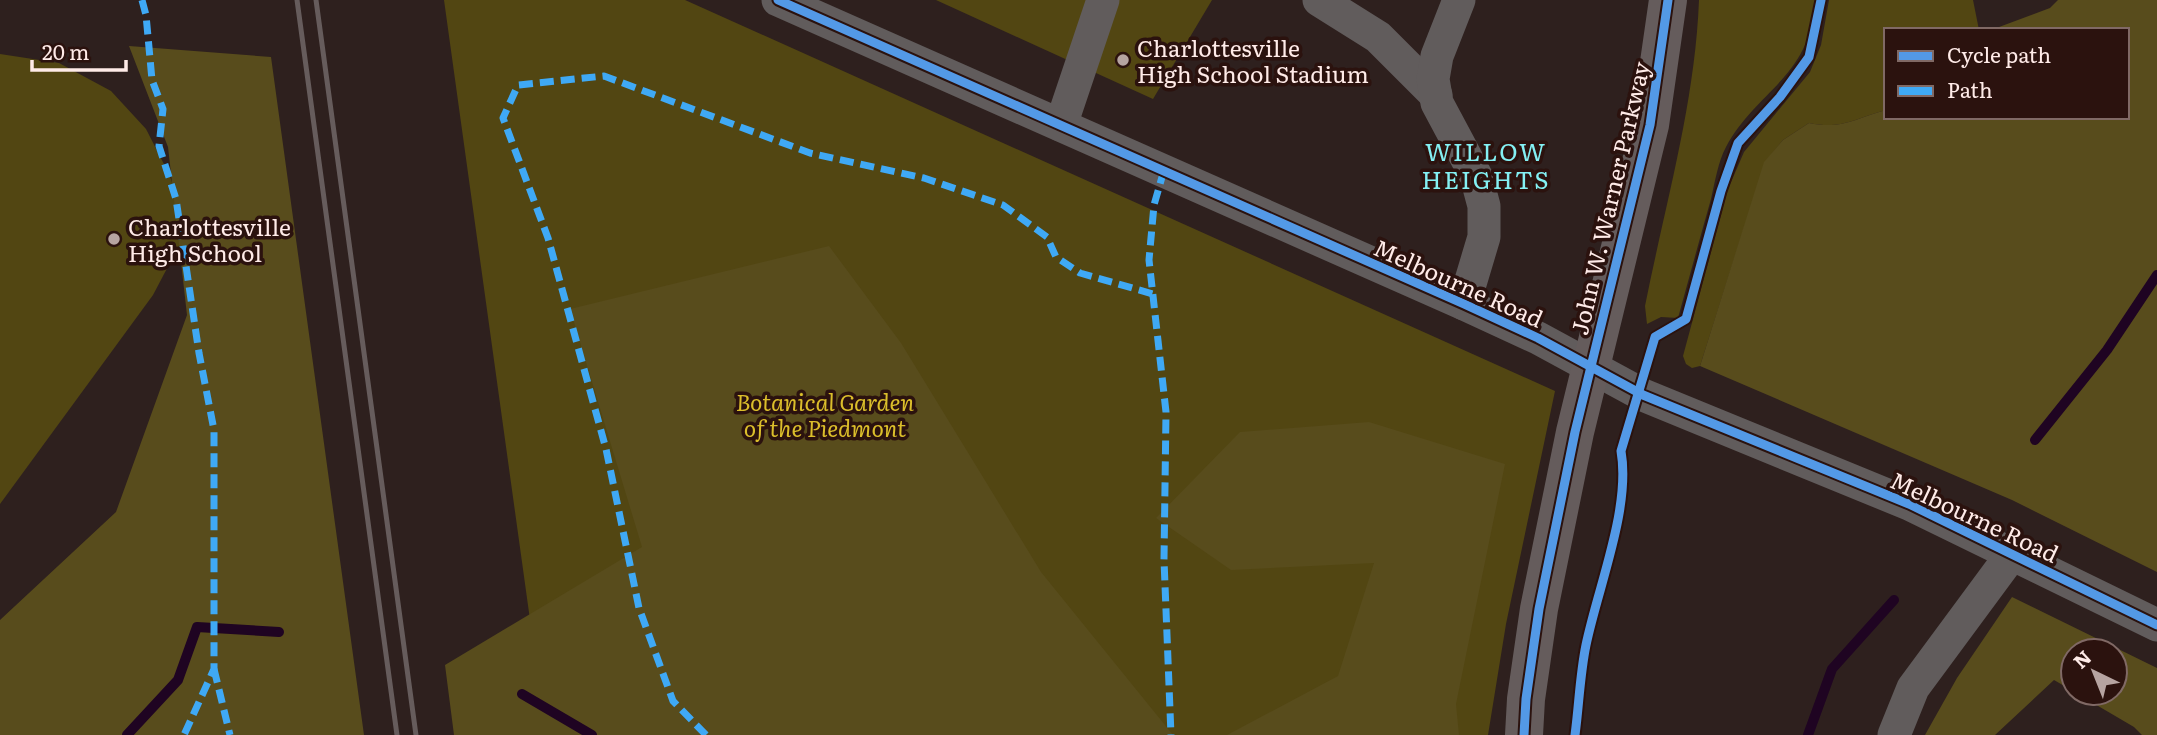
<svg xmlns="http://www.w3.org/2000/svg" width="2157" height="735" viewBox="0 0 2157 735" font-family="Literata,serif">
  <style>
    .green { fill: #524612 }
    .forest { fill: #584c1c }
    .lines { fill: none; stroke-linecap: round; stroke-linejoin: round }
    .stream { stroke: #1f0422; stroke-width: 10 }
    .minor { stroke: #615c5c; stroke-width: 33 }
    .major { stroke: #655c5c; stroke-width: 38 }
    .rail { stroke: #665c5c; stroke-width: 5 }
    .quiet { stroke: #3fa9f5; stroke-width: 7; stroke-dasharray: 14 7; stroke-linecap: butt }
    .cycleway-casing { stroke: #2b120e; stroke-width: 13 }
    .cycleway { stroke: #5399e6; stroke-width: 9 }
    .poi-dot { fill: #b6a4a1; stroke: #2b120e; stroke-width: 2.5 }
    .labels { text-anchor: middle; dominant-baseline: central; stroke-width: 7; stroke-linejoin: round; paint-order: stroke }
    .poi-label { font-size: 23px; fill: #ffebe8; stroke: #2b120e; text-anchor: start }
    .street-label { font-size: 23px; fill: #ffebe8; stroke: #2b120e }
    .park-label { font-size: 23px; font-style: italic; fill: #dbbe2b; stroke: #2b120e }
    .neighbourhood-label { font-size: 24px; letter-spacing: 2px; fill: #84f0f3; stroke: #2b120e }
  </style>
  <rect width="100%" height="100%" fill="#2e201e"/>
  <g class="green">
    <path d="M444,0H685L1555,391L1506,624L1488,735H546Z"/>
    <path d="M936,0H1212L1153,99Z"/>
    <path d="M1699,0H1815C1811,78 1757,89 1726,147C1718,162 1715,182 1711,199C1700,238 1689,278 1678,318L1661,317L1647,324L1645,306C1665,205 1695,104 1699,0Z"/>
    <path d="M1829,0H1973L1979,30H1886V110C1856,118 1842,130 1809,123L1783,140L1765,162L1700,366L1692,368L1686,364L1683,356L1728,189L1744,152L1810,72L1821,45Z"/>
    <path d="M0,54L59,63L111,91L146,129L169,174L179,201L183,238L153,295L0,504Z"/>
  </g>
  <g class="forest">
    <path d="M2058,0H2157V572L2012,500L1700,366L1764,162L1783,140L1809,123C1842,130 1856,118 1886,110V117H2127V30H1991L2050,8Z"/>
    <path d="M129,46L271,57L364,735H0V620L116,512L187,315L168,147Z"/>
    <path d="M829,246L901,343L1041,572L1173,735H454L445,665L642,547L570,309Z"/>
    <path d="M1369,422L1505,464L1456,704L1459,735H1227L1338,676L1374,563L1231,570L1156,518L1240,432Z"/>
    <path d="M2012,597L2157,668V735H2142L2134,727L2076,693H2115V651H2073V691L2054,680L1995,735H1925L1957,678Z"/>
  </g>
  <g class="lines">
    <g class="stream">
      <path d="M2035,440L2107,350L2157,275"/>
      <path d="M522,694L592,735"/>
      <path d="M127,735L178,680L197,627L279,632"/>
      <path d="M1808,735L1832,669L1894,600"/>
    </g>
    <g class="minor">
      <path d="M778,0L1464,304L1538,338L1643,395L1909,504L2157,625"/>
      <path d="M1319,0L1378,37L1436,95"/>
      <path d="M1459,0L1437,56L1433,79L1437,103L1476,176L1484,206V237L1464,304"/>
      <path d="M1061,125L1103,0"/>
      <path d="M1894,735L1913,688L2012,554"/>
    </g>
    <path class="major" d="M1524,735L1526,699L1539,609L1575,432L1650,125L1668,0"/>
    <g class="rail">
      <path d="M297,0L397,735"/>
      <path d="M316,0L416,735"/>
    </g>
    <g class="quiet">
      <path d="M142,0L146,15L152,80L163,109L159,146L176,199L199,353L214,430V669L184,735"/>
      <path d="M1164,170L1154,205L1149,260L1166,412L1164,560L1171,735"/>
      <path d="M214,669L230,735"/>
      <path d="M706,735L673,701L639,608L606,449L548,238L503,118L518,85L604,76L810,153L924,178L1003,205L1047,237L1056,257L1080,273L1153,294"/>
    </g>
    <defs>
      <g id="cycleway">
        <path d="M778,0L1464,304L1538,338L1643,395L1909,504L2157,625"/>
        <path d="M1524,735L1526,699L1539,609L1575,432L1650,125L1668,0"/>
        <path d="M1575,735C1579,705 1580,674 1586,645C1598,587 1631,508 1621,451L1655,337L1686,319L1721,191L1738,143L1780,97L1809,57L1821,0"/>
      </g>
    </defs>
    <use href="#cycleway" class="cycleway-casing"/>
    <use href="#cycleway" class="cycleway"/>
  </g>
  <g class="poi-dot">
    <circle cx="1123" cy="60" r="7"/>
    <circle cx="114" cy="239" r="7"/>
  </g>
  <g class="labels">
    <g class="poi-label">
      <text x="1137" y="47">Charlottesville<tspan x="1137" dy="26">High School Stadium</tspan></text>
      <text x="128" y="226">Charlottesville<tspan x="128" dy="26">High School</tspan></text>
    </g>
    <g class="street-label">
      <text transform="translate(1609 198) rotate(-77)">John W. Warner Parkway</text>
      <text transform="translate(1459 282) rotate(24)">Melbourne Road</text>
      <text transform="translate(1975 516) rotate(25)">Melbourne Road</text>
    </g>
    <g class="park-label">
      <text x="825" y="401">Botanical Garden<tspan x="825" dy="26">of the Piedmont</tspan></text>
    </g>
    <g class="neighbourhood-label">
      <text x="1486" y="150">WILLOW<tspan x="1486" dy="28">HEIGHTS</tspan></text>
    </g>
  </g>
  <rect x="1884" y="28" width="245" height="91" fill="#2b120e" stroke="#806965" stroke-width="2"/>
  <rect x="1898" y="51" width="35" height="10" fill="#5399e6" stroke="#806965" stroke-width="2"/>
  <text x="1947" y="63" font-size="21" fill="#ffebe8">Cycle path</text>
  <rect x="1898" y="86" width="35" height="10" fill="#3fa9f5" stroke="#806965" stroke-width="2"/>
  <text x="1947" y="98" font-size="21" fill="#ffebe8">Path</text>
  <g transform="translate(2094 672) rotate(317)"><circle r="33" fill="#2b120e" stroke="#806965" stroke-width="2"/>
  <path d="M0-5L12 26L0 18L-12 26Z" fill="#b6a4a1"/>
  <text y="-10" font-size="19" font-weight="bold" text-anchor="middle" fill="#ffebe8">N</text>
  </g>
  <path d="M32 60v10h94v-10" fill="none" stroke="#ffebe8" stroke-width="3.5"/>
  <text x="42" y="60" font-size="21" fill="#ffebe8" stroke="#2b120e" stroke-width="5" paint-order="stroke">20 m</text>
</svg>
